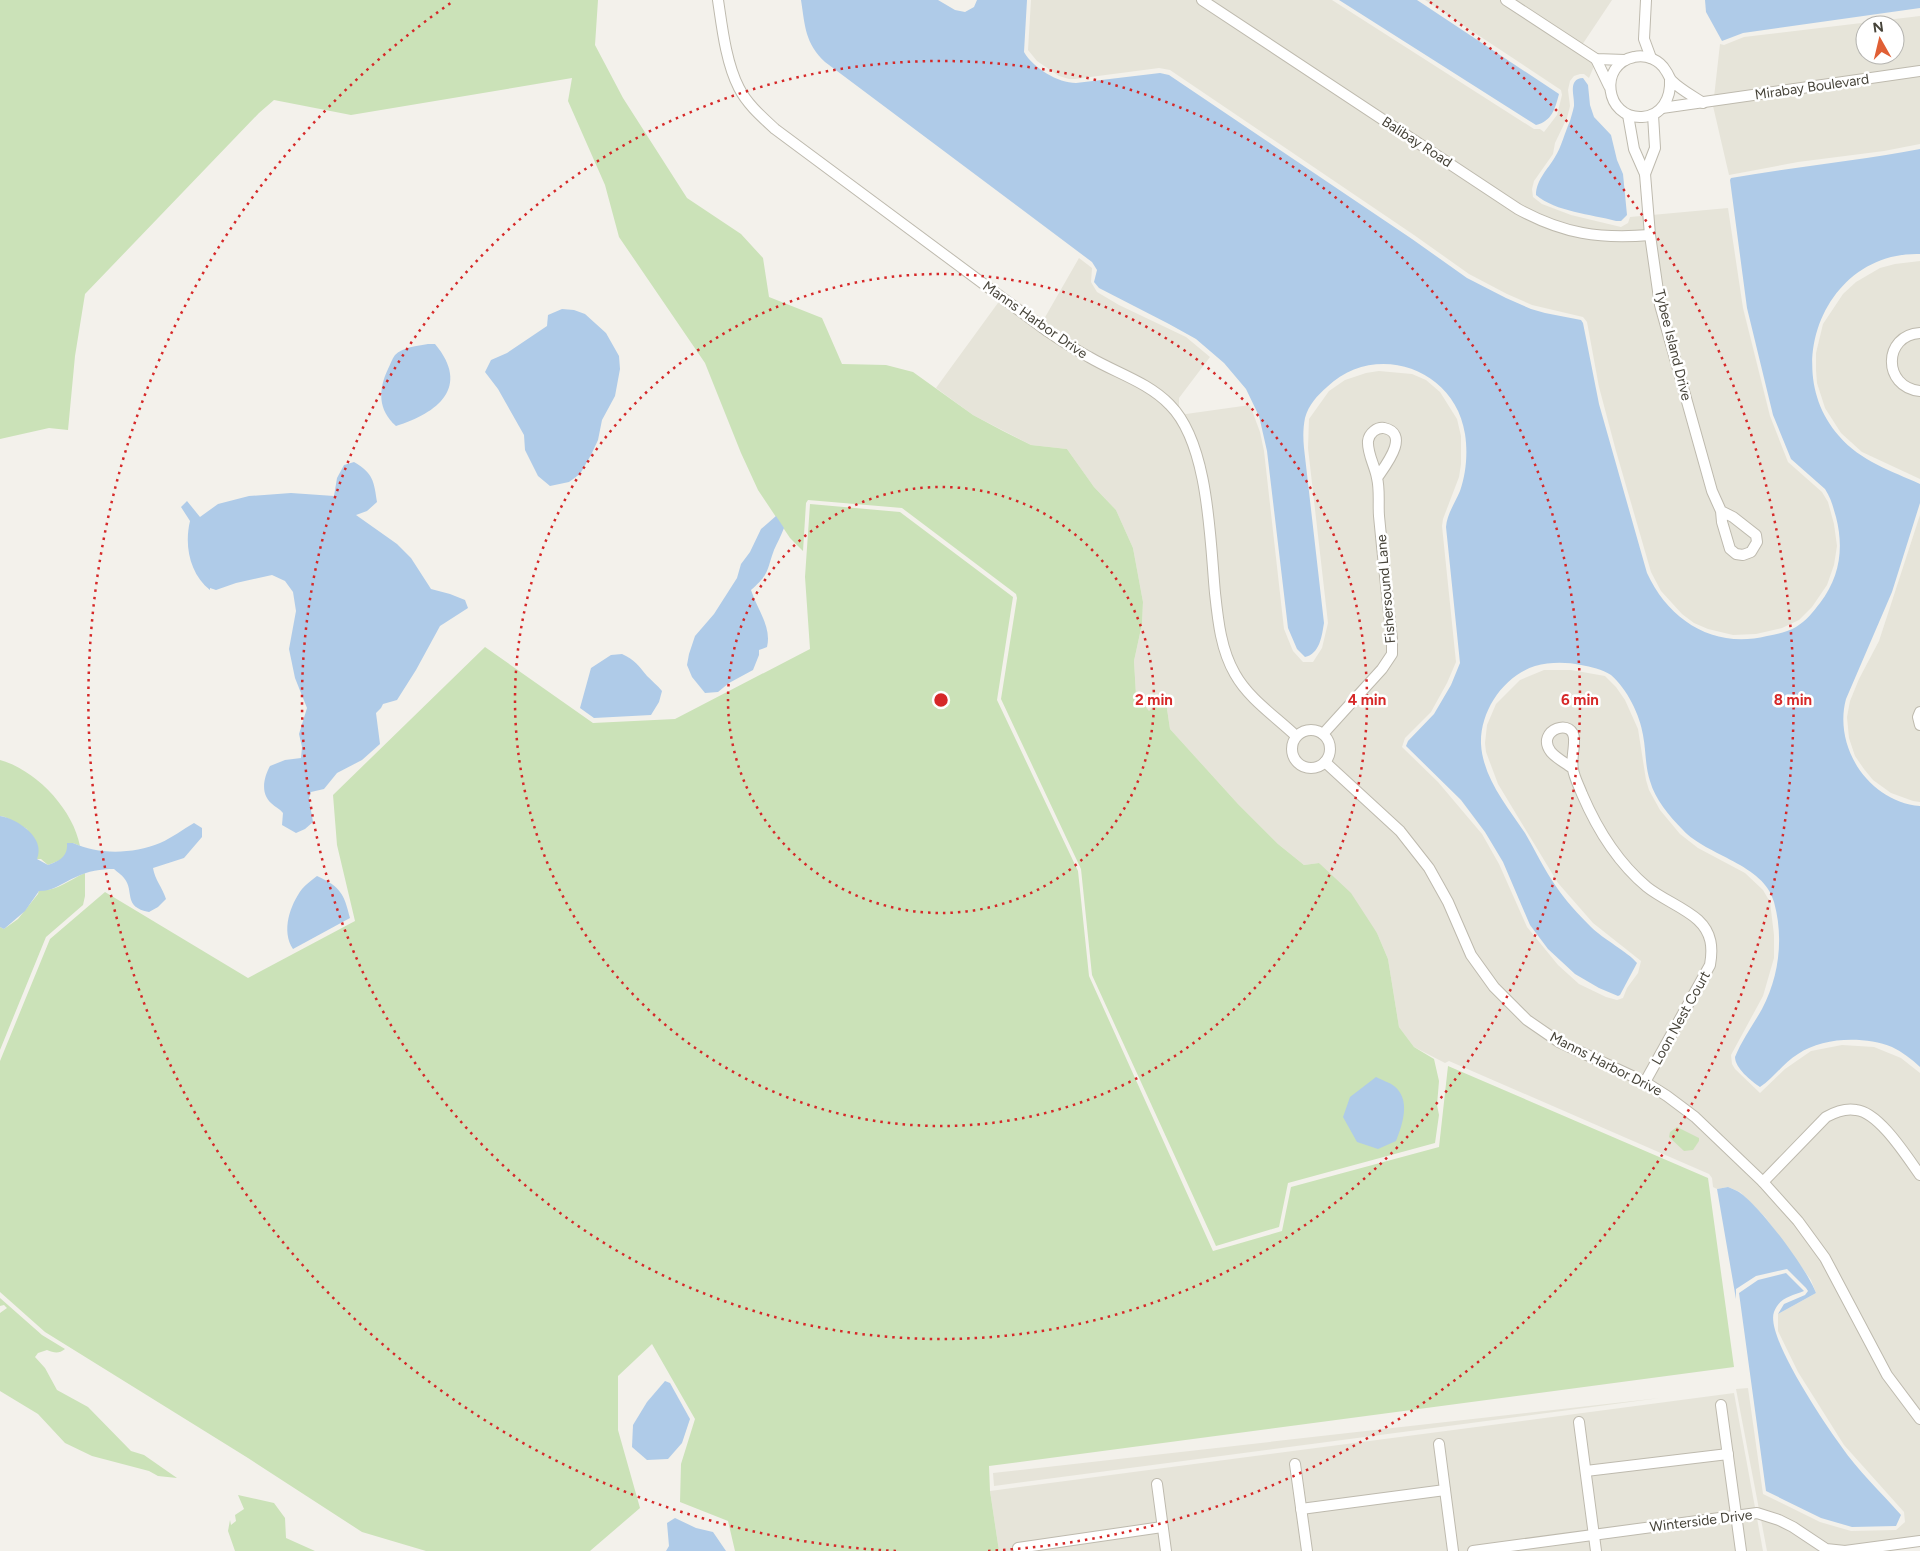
<svg xmlns="http://www.w3.org/2000/svg" width="1920" height="1551" viewBox="0 0 1920 1551" font-family="Figtree,sans-serif">
  <style>
    .residential { fill: #e6e4d9; fill-rule: evenodd }
    .green { fill: #cbe2b8 }
    .water { fill: #afcbe8 }
    .lines { fill: none; stroke-linecap: round; stroke-linejoin: round }
    .street-casing { stroke: #bebaae; stroke-width: 12 }
    .street { stroke: #fff; stroke-width: 10 }
    .ring { fill: none; stroke: #d62828; stroke-width: 2.5; stroke-dasharray: 2.5 5 }
    .labels { text-anchor: middle; dominant-baseline: central; stroke-width: 5; stroke-linejoin: round; paint-order: stroke }
    .street-label { font-size: 14px; fill: #464339; stroke: #fff }
    .centre { fill: #d62828; stroke: #fff; stroke-width: 2.5 }
    .ring-label { font-size: 15px; text-anchor: middle; font-weight: bold; fill: #d62828; stroke: #fff; stroke-width: 5; stroke-linejoin: round; paint-order: stroke }
  </style>
  <rect width="100%" height="100%" fill="#f3f1eb"/>
  <g class="residential">
    <path d="M1031,0H1332L1534,129H1540L1544,132L1557,115L1562,95L1561,90L1425,0H1612L1580,48L1597,59L1589,78L1584,74H1580L1574,76L1570,81L1568,90L1570,106L1567,118L1555,143L1553,154L1534,181L1532,189L1533,197L1542,204L1571,215L1621,227L1628,223L1630,217L1728,208L1743,308L1770,416L1788,462L1822,492L1828,502L1834,524L1837,546L1834,565L1827,585L1812,607L1799,620L1782,628L1756,634L1733,635L1708,629L1694,623L1682,614L1661,591L1651,572L1616,451L1599,387L1587,322L1583,317L1532,305L1507,294L1469,274L1414,235L1170,70L1159,68L1075,79H1069L1059,76L1037,61L1028,50Z"/>
    <path d="M1920,16V144L1884,151L1798,162L1729,175L1713,106L1720,44L1724,45L1744,37ZM1865,25H1895V55H1865Z"/>
    <path d="M1079,258L1092,268L1091,282L1097,292L1119,305L1186,337L1210,357L1179,398V415L1250,405L1260,432L1264,451L1284,629L1293,651L1303,662H1313L1322,648L1328,623L1308,448L1309,419L1329,391L1345,380L1366,373L1379,371L1412,374L1426,380L1440,392L1457,419L1461,436V464L1459,477L1443,519L1442,526L1456,662L1447,683L1431,712L1405,738L1402,747L1438,782L1482,834L1499,864L1527,927L1558,965L1579,984L1606,997L1617,1000L1623,998L1627,988L1638,973L1641,961L1593,923L1558,883L1498,784L1486,752L1485,743L1487,725L1496,704L1520,680L1544,670H1571L1605,676L1616,687L1625,700L1638,729L1646,780L1649,790L1660,810L1680,834L1698,848L1745,873L1763,890L1770,902L1774,935V958L1763,996L1731,1055L1732,1064L1735,1069L1760,1093L1785,1069L1811,1051L1842,1045L1874,1047L1901,1058L1920,1073V1546L1849,1551H1767L1736,1389L1748,1388L1763,1494L1820,1522L1851,1531L1896,1530L1905,1522L1904,1512L1844,1445L1798,1372L1778,1331V1314L1816,1293L1811,1280L1765,1217L1740,1192L1728,1187L1717,1189L1713,1187L1712,1178L1709,1174L1449,1061L1445,1063L1414,1047L1399,1027L1388,959L1377,933L1319,863L1304,865L1278,844L1238,804L1170,729L1166,702L1149,712L1136,695L1134,661L1142,624L1143,602L1133,548L1116,510L1094,487L1067,449L1031,445L973,415L936,388L1003,296L1044,319Z"/>
    <path d="M1920,261V479L1862,452L1841,433L1825,408L1817,383L1816,370V353L1823,324L1843,294L1856,282L1880,268L1895,264Z"/>
    <path d="M1920,515V802L1913,801L1891,793L1873,780L1864,769L1855,756L1849,738L1847,717L1850,701L1859,679L1879,641Z"/>
    <path d="M1734,1393L1763,1551H999L990,1491Z"/>
    <path d="M1660,1398L994,1486L993,1473Z"/>
  </g>
  <g class="green">
    <path d="M0,0H598L595,45L623,98L687,198L741,234L763,258L769,297L822,318L842,364L886,365L913,372L973,415L1003,431L1031,445L1067,449L1094,487L1116,510L1133,548L1143,602L1142,624L1134,661L1136,695L1149,711L1158,702H1166L1170,729L1238,804L1278,844L1304,865L1319,863L1351,893L1377,933L1388,959L1399,1027L1414,1047L1434,1059L1439,1081L1437,1105L1439,1115L1435,1143L1288,1183L1279,1227L1216,1246L1092,975L1081,869L1001,699L1017,598L1016,594L902,508L808,500L806,503L803,551L790,538L758,490L741,453L705,363L619,237L605,185L568,101L572,78L351,115L274,100L259,113L85,294L75,356L68,430L49,428L0,439Z"/>
    <path d="M810,504L900,512L1013,597L997,700L1078,871L1089,976L1213,1251L1282,1231L1291,1187L1439,1147L1448,1066L1708,1178L1734,1367L989,1466L990,1491L999,1551H735L728,1521L680,1502L681,1464L695,1419L652,1344L618,1376V1430L640,1508L590,1551H426L362,1532L248,1458L45,1332L0,1292V1061L50,939L105,892L248,978L355,921L337,845L333,795L485,647L593,723L675,719L810,649L805,577Z"/>
    <path d="M0,760C36,770 73,809 80,846L73,843L63,859L48,865L41,859H37L27,829L5,817L0,816Z"/>
    <path d="M85,873V896L83,905L46,937L0,1050V927L4,929L18,919L38,894L39,890C56,892 69,880 85,873Z"/>
    <path d="M1677,1127L1699,1138V1141L1693,1150L1684,1151L1669,1137L1670,1132Z"/>
    <path d="M0,1298L42,1335L65,1349C59,1354 54,1353 47,1350L38,1353L35,1357L45,1368L57,1390L88,1407L131,1451L144,1455L177,1478L158,1476L149,1471L92,1456L65,1443L38,1414L0,1391V1313L7,1308L4,1305L0,1306Z"/>
    <path d="M238,1495L274,1503L285,1518L286,1538L315,1551H235L228,1531L230,1520L231,1525L236,1521L235,1515L244,1509Z"/>
  </g>
  <g class="water">
    <path d="M801,0H938L955,10L965,12L974,7L977,0H1027L1024,52C1033,68 1058,83 1076,83L1160,73L1169,75L1412,239L1467,278L1506,298L1531,309L1545,313L1581,320L1583,323L1599,404L1647,573C1669,621 1714,649 1767,636C1777,634 1787,632 1796,627C1806,621 1813,612 1820,603C1840,577 1844,548 1836,517C1833,507 1831,498 1825,489L1791,459L1773,415L1747,308L1730,180L1731,178C1794,167 1857,161 1920,149V254C1826,251 1779,368 1839,436C1860,461 1892,471 1920,484V503L1892,592L1846,699C1833,747 1869,802 1920,806V1067C1912,1059 1902,1052 1892,1047C1864,1036 1823,1037 1798,1054C1783,1063 1774,1078 1760,1087C1751,1081 1735,1068 1735,1057C1742,1040 1753,1025 1762,1009C1779,977 1784,938 1774,902C1764,864 1707,856 1683,830C1669,816 1655,799 1650,781C1645,766 1646,750 1643,735C1640,715 1627,689 1611,675C1602,669 1591,667 1581,665C1566,662 1550,662 1535,666C1504,676 1480,710 1481,744C1483,778 1507,806 1525,833C1535,850 1544,869 1555,885C1565,900 1578,914 1591,927C1603,939 1628,952 1637,963L1620,995L1618,996L1599,988L1575,974L1548,949L1530,925L1503,862L1485,832L1461,800L1406,746L1408,741L1434,714L1451,685L1460,663L1446,527C1447,514 1455,503 1460,491C1466,474 1468,453 1465,434C1455,368 1375,341 1327,387C1317,396 1309,404 1305,418C1303,428 1303,438 1304,448L1324,623C1322,635 1320,654 1305,657L1297,649L1288,628L1267,451L1259,416L1246,389L1224,363L1196,339L1169,324L1099,288L1094,282L1097,270L1092,262L825,62C805,43 805,26 801,0Z"/>
    <path d="M1339,0H1417L1559,94C1555,109 1552,121 1536,125Z"/>
    <path d="M1705,0H1920V8L1743,33L1722,41L1706,12Z"/>
    <path d="M1583,78L1588,85L1590,105L1594,117L1611,135L1617,160L1623,174L1627,215L1621,221H1616C1591,214 1556,212 1536,195C1536,180 1548,169 1555,157C1561,148 1565,132 1570,121C1571,117 1573,111 1574,106C1575,96 1567,79 1583,78Z"/>
    <path d="M562,309L574,310L585,314L606,333L619,356L620,369L615,396L602,420L598,440L591,455L580,474L569,482L550,486L538,476L525,450L524,435L498,389L485,372L491,360L507,353L547,326L548,315Z"/>
    <path d="M428,344H435C471,387 438,413 396,426C378,410 378,390 388,369C390,365 392,359 395,355C403,347 417,346 428,344Z"/>
    <path d="M354,462C373,473 374,481 377,502L367,511L356,515L397,544L411,558L431,589L450,594L465,600L468,608L440,626L416,670L397,700L383,704L381,708L376,713L380,744L362,760L337,773L324,789L311,792L309,799L313,822L305,829L296,833L282,825L283,813C280,809 275,807 271,803C260,793 264,777 270,766L285,760L301,758L302,747L299,734L307,708L295,678L289,649L296,611L293,592L285,581L272,575L236,583L216,590L210,588V590C190,574 184,546 190,521L181,507L187,501L200,517L218,504L249,496L291,493L334,496L337,478L344,465Z"/>
    <path d="M776,516L784,528C781,536 777,543 774,550C766,572 770,573 751,590C757,609 772,627 767,647L759,650V655L753,670L729,683L718,692L705,693L692,677L687,665L689,654L695,636L714,614L737,578L741,564L750,552L761,529Z"/>
    <path d="M622,654C635,660 639,666 647,676C652,681 657,685 662,691L659,702L651,715L594,718L580,708L591,668L611,655Z"/>
    <path d="M0,816C18,819 46,838 37,859L48,865C59,861 68,857 67,843H73C99,855 133,854 160,843C172,838 183,829 194,823L202,828V837L184,858L153,868C155,880 162,887 166,899L158,907L149,912C122,907 135,891 124,878C122,875 117,872 114,869C101,869 88,871 76,877C62,883 54,891 39,891L25,911L4,929L0,927Z"/>
    <path d="M317,876C341,887 344,894 350,918L293,949C281,931 290,905 302,889C306,884 312,880 317,876Z"/>
    <path d="M1376,1077C1381,1080 1389,1082 1394,1086C1411,1099 1403,1124 1396,1141L1378,1149L1357,1142L1343,1117L1350,1097Z"/>
    <path d="M1728,1187C1732,1189 1736,1190 1739,1192C1760,1206 1807,1269 1816,1293L1778,1314L1784,1304L1805,1295L1808,1291L1806,1288L1787,1269L1756,1276L1736,1289V1299L1717,1189Z"/>
    <path d="M1786,1273L1804,1291C1791,1296 1779,1298 1774,1312C1765,1336 1825,1424 1841,1446C1858,1471 1881,1492 1901,1515L1896,1526L1852,1527L1821,1518L1766,1491L1739,1293L1758,1280Z"/>
    <path d="M665,1381L670,1383L690,1419L682,1443L668,1459L647,1460L632,1447L633,1425L647,1402Z"/>
    <path d="M675,1518L696,1528L713,1532L726,1551H666L669,1546L667,1523Z"/>
  </g>
  <g class="lines">
    <defs>
      <g id="street">
        <path d="M718,0C722,27 726,63 739,88C747,104 762,117 775,129L1047,331C1061,340 1074,349 1089,357C1116,373 1148,382 1170,405C1209,444 1210,540 1215,593C1218,621 1221,650 1235,674C1249,699 1275,716 1296,736"/>
        <path d="M1202,0L1518,209C1564,234 1599,239 1650,235"/>
        <path d="M1506,0L1596,59L1625,60"/>
        <path d="M1646,0L1644,39L1651,58"/>
        <path d="M1596,59L1609,86"/>
        <path d="M1670,80C1671,98 1662,116 1642,117C1605,119 1598,64 1634,57C1646,54 1660,60 1666,71C1669,75 1669,78 1672,81C1681,90 1693,96 1703,103"/>
        <path d="M1662,108L1920,71"/>
        <path d="M1628,115L1634,149L1645,174L1650,235L1660,305L1712,491L1721,511L1722,522L1730,549L1736,554L1743,555L1751,552L1757,542L1756,535L1733,517L1721,511"/>
        <path d="M1645,174L1655,148L1653,115"/>
        <path d="M1920,333C1883,335 1882,387 1920,391"/>
        <path d="M1920,712L1918,717L1920,725"/>
        <circle cx="1311" cy="749" r="19"/>
        <path d="M1323,734L1382,669L1392,654V639C1387,598 1383,557 1379,516C1378,504 1380,490 1377,478C1375,466 1367,453 1368,441C1369,433 1377,427 1384,428C1411,434 1385,466 1377,478"/>
        <path d="M1325,762L1400,831L1429,868L1448,902L1471,955L1494,987L1527,1020L1559,1042L1645,1082L1667,1096L1695,1117L1763,1182L1798,1221L1825,1258L1887,1375L1920,1419"/>
        <path d="M1572,768C1566,763 1557,759 1551,752C1534,730 1576,715 1574,742C1574,751 1571,761 1573,769C1574,777 1579,786 1582,794C1597,829 1617,862 1647,887C1662,899 1685,908 1698,920C1712,933 1713,948 1710,965L1645,1082"/>
        <path d="M1763,1182L1826,1117C1835,1112 1846,1108 1856,1110C1879,1112 1907,1157 1920,1175"/>
        <path d="M1721,1405L1741,1551"/>
        <path d="M1579,1422L1596,1551"/>
        <path d="M1439,1444L1453,1551"/>
        <path d="M1295,1464L1307,1551"/>
        <path d="M1586,1471L1728,1454"/>
        <path d="M1157,1484L1166,1551"/>
        <path d="M1301,1509L1445,1490"/>
        <path d="M1019,1551L1018,1548L1162,1527"/>
        <path d="M1473,1551L1757,1513L1779,1520L1793,1527L1826,1549L1845,1551L1920,1541"/>
      </g>
    </defs>
    <use href="#street" class="street-casing"/>
    <use href="#street" class="street"/>
  </g>
  <g class="ring">
    <circle cx="941" cy="700" r="213"/>
    <circle cx="941" cy="700" r="426"/>
    <circle cx="941" cy="700" r="639"/>
    <path d="M896 1551A852 852 0 0 1 452 2M1430 2A852 852 0 0 1 986 1551"/>
  </g>
  <g class="labels">
    <g class="street-label">
      <text transform="translate(1812 87) rotate(-8)">Mirabay Boulevard</text>
      <text transform="translate(1417 142) rotate(33)">Balibay Road</text>
      <text transform="translate(1035 320) rotate(35)">Manns Harbor Drive</text>
      <text transform="translate(1673 345) rotate(76)">Tybee Island Drive</text>
      <text transform="translate(1386 589) rotate(-95)">Fishersound Lane</text>
      <text transform="translate(1681 1018) rotate(-61)">Loon Nest Court</text>
      <text transform="translate(1606 1064) rotate(27)">Manns Harbor Drive</text>
      <text transform="translate(1701 1521) rotate(-7)">Winterside Drive</text>
    </g>
  </g>
  <circle cx="941" cy="700" r="8" class="centre"/>
  <g class="ring-label">
    <text x="1154" y="705">2 min</text>
    <text x="1367" y="705">4 min</text>
    <text x="1580" y="705">6 min</text>
    <text x="1793" y="705">8 min</text>
  </g>
  <g transform="translate(1880 40) rotate(352)"><circle r="24" fill="#ffffff" stroke="#b5b4b0"/>
  <path d="M0-4L9 19L0 12L-9 19Z" fill="#e05f35"/>
  <text y="-8" font-size="14" font-weight="bold" text-anchor="middle" fill="#464339">N</text>
  </g>
</svg>
